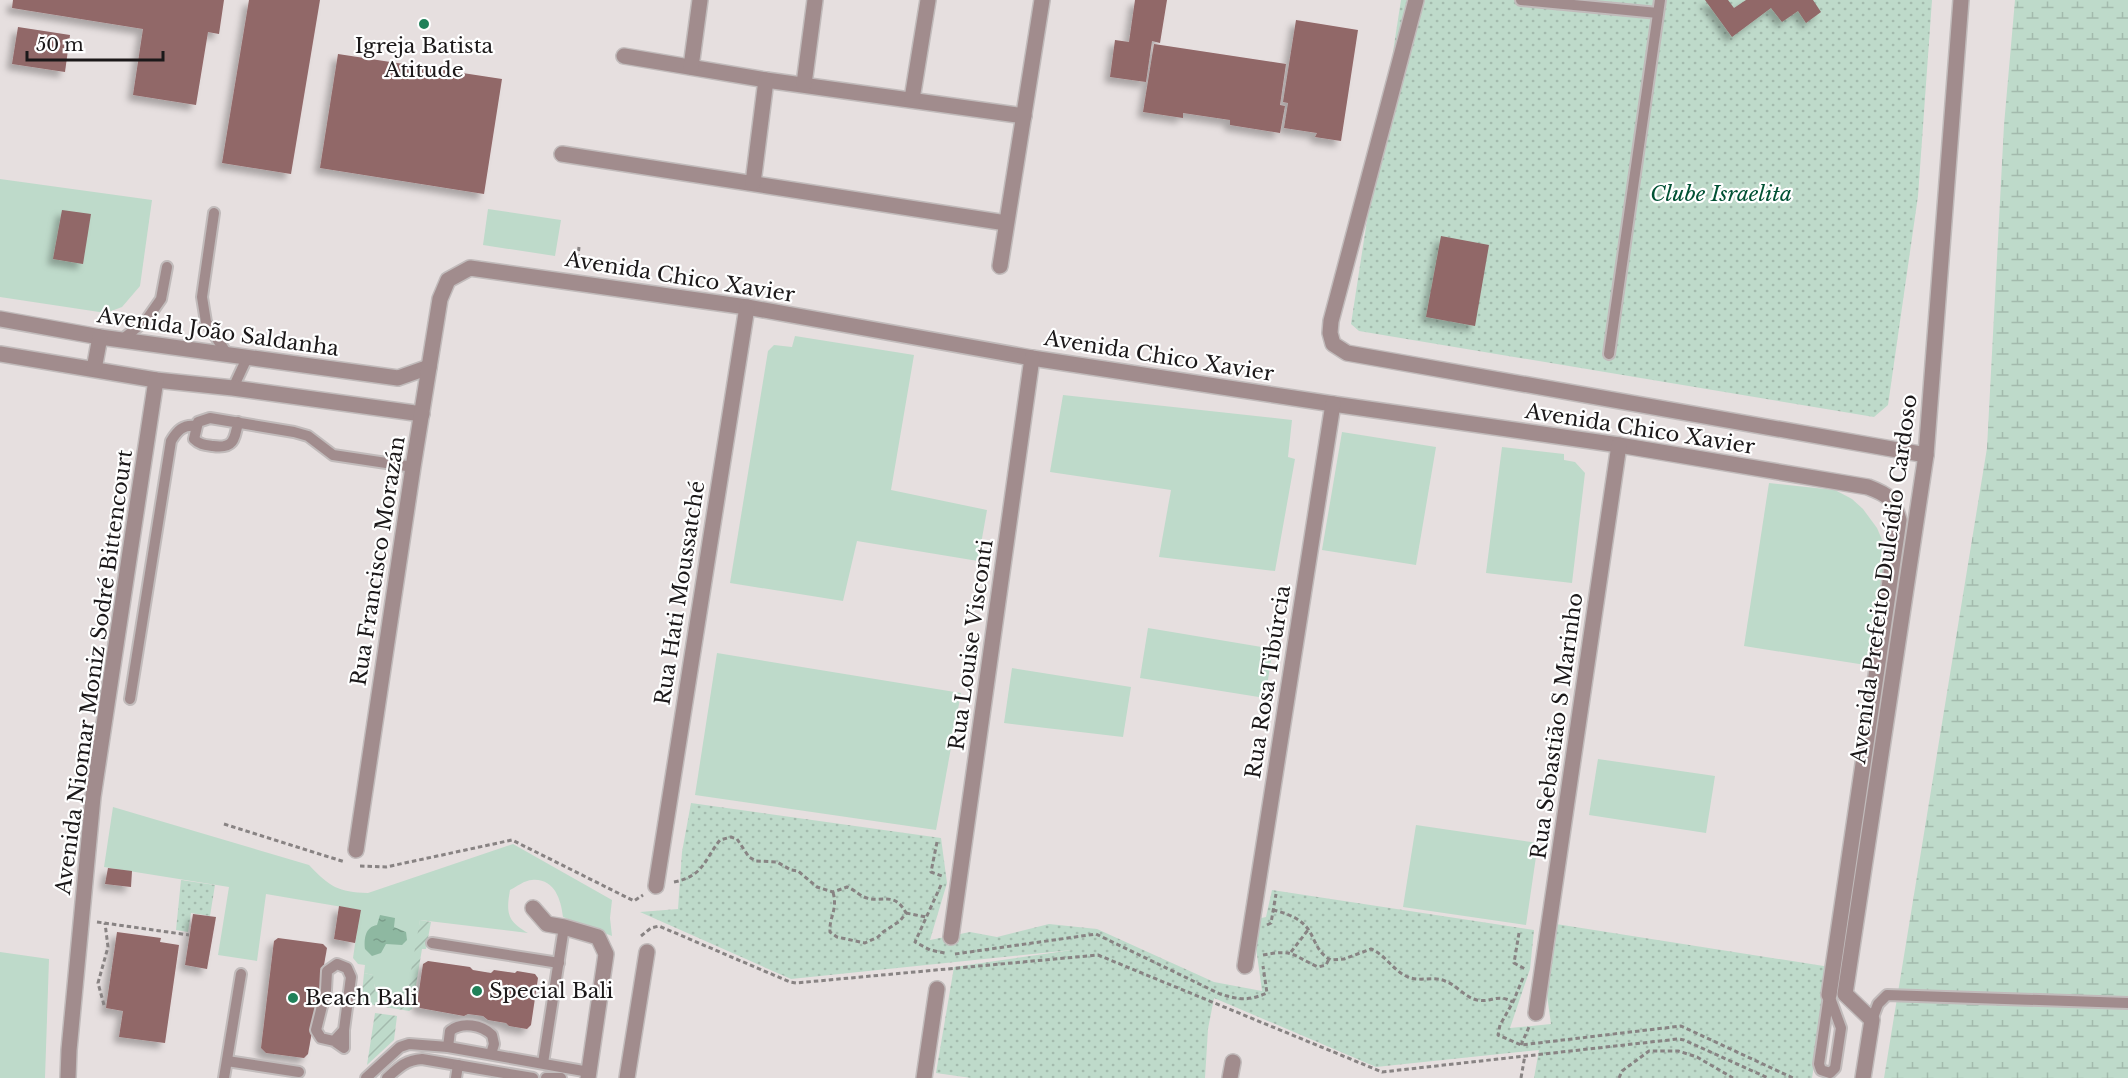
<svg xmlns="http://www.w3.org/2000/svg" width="2128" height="1078" viewBox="0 0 2128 1078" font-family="'Libre Baskerville',serif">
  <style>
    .grass { fill: #bedaca }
    .wetland { fill: url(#wetland-marsh) }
    .park { fill: url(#park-dots) }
    .garden { fill: url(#garden-furrows) }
    .water { fill: url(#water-ripples) }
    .building { fill: #916768; filter: url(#shadow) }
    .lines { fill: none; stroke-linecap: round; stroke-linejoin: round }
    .service-casing { stroke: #c1bbbb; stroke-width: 14 }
    .minor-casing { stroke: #c1bbbb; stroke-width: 18 }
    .path { stroke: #888383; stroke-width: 3; stroke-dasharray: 4.5 3; stroke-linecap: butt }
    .service { stroke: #a18c8d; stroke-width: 10 }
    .minor { stroke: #a18c8d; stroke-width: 15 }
    .poi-dot { fill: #208159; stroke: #fff; stroke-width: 2 }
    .labels { text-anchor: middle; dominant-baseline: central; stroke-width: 4.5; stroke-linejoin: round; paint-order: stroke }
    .poi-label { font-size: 21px; fill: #1b1819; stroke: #fff; text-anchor: start }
    .park-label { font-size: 21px; font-style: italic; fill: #015134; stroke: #fff }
    .street-label { font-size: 21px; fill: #1b1819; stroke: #fff }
  </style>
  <defs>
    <pattern id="wetland-marsh" width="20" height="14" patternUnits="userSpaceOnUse" patternTransform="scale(1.5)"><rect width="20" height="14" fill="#bedaca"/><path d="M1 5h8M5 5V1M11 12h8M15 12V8" fill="none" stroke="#a3baad"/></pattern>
    <pattern id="park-dots" width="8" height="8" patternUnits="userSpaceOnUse" patternTransform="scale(1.5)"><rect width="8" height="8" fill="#bedaca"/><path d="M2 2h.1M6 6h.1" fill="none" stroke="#a3baad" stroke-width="1.8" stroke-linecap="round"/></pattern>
    <pattern id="garden-furrows" width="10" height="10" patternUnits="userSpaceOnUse" patternTransform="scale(1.5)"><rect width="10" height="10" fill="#bedaca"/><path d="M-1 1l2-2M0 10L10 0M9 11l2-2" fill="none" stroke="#a3baad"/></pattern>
    <pattern id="water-ripples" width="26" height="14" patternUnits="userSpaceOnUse" patternTransform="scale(1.5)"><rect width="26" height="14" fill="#8eb8a1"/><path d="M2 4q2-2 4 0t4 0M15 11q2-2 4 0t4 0" fill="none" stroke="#7a9d8a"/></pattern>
    <filter id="shadow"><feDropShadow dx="-5.5" dy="5.5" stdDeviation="3" flood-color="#0004"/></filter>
  </defs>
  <rect width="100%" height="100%" fill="#e6dfdf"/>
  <g class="grass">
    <path d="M0,179L152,200L140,286L122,307L106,313L0,297Z"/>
    <path d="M488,209L561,220L555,256L483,245Z"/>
    <path d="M795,336L914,355L891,490L987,510L978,561L857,541L843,601L730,583L768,351L774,345L792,347Z"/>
    <path d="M1063,395L1292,420L1288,457L1295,459L1275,571L1159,557L1171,490L1050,472Z"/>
    <path d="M1342,432L1436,447L1416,565L1322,550Z"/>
    <path d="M1502,447L1564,454V460L1575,462L1585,473L1572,583L1486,573Z"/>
    <path d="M1769,483L1835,490L1852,499L1863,509L1877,528L1883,542L1888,564L1872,666L1744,646Z"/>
    <path d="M1148,628L1273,649L1265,698L1140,678Z"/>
    <path d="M717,653L961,693L936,830L695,795Z"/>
    <path d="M1012,668L1131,687L1123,737L1004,723Z"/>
    <path d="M1598,759L1715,776L1706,833L1589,815Z"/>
    <path d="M113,807L309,865C330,887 338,892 368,893L513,844L612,900L610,918L612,936L563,917C561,899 554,878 532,880C525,880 516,887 510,890C506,913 507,921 528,933L420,920C417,941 416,965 409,985C400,1008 372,998 373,975L364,973L365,965L358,964L353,958L360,910L266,894L257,961L218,955L229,887L104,867Z"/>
    <path d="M1416,825L1538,843L1526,925L1403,907Z"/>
    <path d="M0,952L49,959L45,1078H0Z"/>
  </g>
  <path class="wetland" d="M2015,0H2128V1078H1884L1987,448L2004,125Z"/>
  <g class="park">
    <path d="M1401,0H1932L1918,196L1888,405L1874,417L1359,331L1351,324Z"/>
    <path d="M691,803L941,838L947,883L930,940L970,932L997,937L1049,924L1097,929L1214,982L1262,991L1254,933L1257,919L1266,917L1272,890L1534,930L1530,969L1510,1028L1551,1024L1546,988L1556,924L1830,967L1812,1078H1534L1539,1050L1376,1067L1214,998L1208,1029L1205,1078H971L936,1073L954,967L1072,950L791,979L640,912L678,909L682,852Z"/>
    <path d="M181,880L215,885L210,916L191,913L188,932L176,930Z"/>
  </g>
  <g class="garden">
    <path d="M420,920L431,922L426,949H422L412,1009L409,1011L361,1003L364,973L373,975L375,988L385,996L397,997L408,988Z"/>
    <path d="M375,1013L397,1016L394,1040L367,1065Z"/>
  </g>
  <path class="water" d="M380,915L395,918L394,927L406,932L407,940L402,945L386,944L381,953L372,956L365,949C364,939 365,927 377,925Z"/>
  <g class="building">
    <path d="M13,0H224L219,34L208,32L196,105L133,95L143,29L12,8Z"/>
    <path d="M249,0H320L291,174L222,163Z"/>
    <path d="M1135,0H1167L1160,43L1152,41L1146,82L1110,77L1115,40L1129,42Z"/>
    <path d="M1705,0H1728L1734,8L1746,0H1813L1821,12L1806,23L1798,11L1782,22L1771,8L1732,37Z"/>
    <path d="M1296,20L1358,30L1341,141L1315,137L1317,133L1284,128L1288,103L1283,102Z"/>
    <path d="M18,27L70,35L65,72L12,64Z"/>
    <path d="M1154,44L1286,64L1280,105L1285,106L1280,133L1230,125V120L1183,113V118L1143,112Z"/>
    <path d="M338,54L502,79L484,194L320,168Z"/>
    <path d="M62,210L91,214L83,264L53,259Z"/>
    <path d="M1441,236L1489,245L1475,326L1426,317Z"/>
    <path d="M108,868L132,871L131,887L105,884Z"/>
    <path d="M339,906L361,910L355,943L334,939Z"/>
    <path d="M193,914L216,917L207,969L185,965Z"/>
    <path d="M117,932L161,938L160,942L179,945L165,1043L119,1037L123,1011L106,1008Z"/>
    <path d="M278,938L323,944L327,948L308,1054L304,1058L266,1053L261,1048L274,941Z"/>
    <path d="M428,961L470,967L473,970L491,973L494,970L515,973L517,971L535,974L538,978L531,1025L527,1029L509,1026L506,1023L488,1020L483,1016L468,1014L464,1016L420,1008L417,1004L423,964Z"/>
  </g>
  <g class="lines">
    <defs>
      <g id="service">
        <path d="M1521,0L1658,13"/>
        <path d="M214,213L202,297L206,322L227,354"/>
        <path d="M123,339L147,319L161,299L167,267"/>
        <path d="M1609,354L1660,0"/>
        <path d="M233,388L247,358"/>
        <path d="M238,422C235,440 233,449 213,446C205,445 200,445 194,439L198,422L210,418L294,432L308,436L333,455L413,467"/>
        <path d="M130,699L171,441C177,431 183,424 196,426"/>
        <path d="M432,943L559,963"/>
        <path d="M1829,995L1841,1028L1835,1068L1830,1073L1821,1070L1819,1064Z"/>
        <path d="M1872,1020L1878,1004L1887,995L2128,1003"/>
        <path d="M334,1041L344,1030L351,977L347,968L337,964L327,971L326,990L316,1030L321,1038L334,1041L344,1048V1030"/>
        <path d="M448,1047L450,1031C462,1021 482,1025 492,1035L494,1044L491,1054"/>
        <path d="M227,1061L299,1072"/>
        <path d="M543,1063L564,927"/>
        <path d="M224,1078L241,974"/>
        <path d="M366,1078L400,1047L409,1044L448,1047L589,1072"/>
        <path d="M387,1078C399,1067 406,1060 422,1059L533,1078"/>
        <path d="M456,1078L458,1065"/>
        <path d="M546,1078H561"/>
      </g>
      <g id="minor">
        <path d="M1416,0L1331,321L1330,333L1333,344L1347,353L1926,455"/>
        <path d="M624,56L766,80L1024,116"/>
        <path d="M691,67L700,0"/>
        <path d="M804,84L815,0"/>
        <path d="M912,99L928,0"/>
        <path d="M562,154L1006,223"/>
        <path d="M753,183L766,80"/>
        <path d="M1000,266L1042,0"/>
        <path d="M0,319L100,337L398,378L429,367"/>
        <path d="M0,354L156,380L233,388L422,414"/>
        <path d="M94,369L100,337"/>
        <path d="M356,850L413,467L440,299L448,280L470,268L747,307L1032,358L1333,404L1619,445L1868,487C1889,495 1893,498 1899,520L1829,995"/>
        <path d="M656,886L747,307"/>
        <path d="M533,908L547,924L564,927L598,937L606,954L588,1078"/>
        <path d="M951,937L1032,358"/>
        <path d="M1245,966L1333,404"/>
        <path d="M1536,1013L1619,445"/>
        <path d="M68,1078L69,1050L93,797L156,380"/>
        <path d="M627,1078L647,952"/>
        <path d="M924,1078L937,989"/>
        <path d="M1230,1078L1233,1062"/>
        <path d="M1863,1078L1872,1020L1845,994L1926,455L1961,0"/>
      </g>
    </defs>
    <use href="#service" class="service-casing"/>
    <use href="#minor" class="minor-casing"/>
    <g class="path">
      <path d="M577,266L579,247"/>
      <path d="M224,824L345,862"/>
      <path d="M937,842L931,872L942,876"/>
      <path d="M360,866L386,867L512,840L634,901L643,895"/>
      <path d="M674,882C704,876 704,860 720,840L731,837L737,839L749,857L756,861L777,862L791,870L798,871L817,887L833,892L847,887C853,889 858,894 864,897C881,904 894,890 906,913L900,921L883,932L878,937L865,943L837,937L830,932C829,916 838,911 833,892"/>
      <path d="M941,885L915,942L930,950L945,953"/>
      <path d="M1273,910C1286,913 1300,918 1308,929C1316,941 1317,953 1331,960L1344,959L1371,949C1386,955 1393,971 1408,977C1420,982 1434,976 1445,981C1457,985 1464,997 1477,1000C1492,1003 1497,993 1513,1002"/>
      <path d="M906,913L926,917"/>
      <path d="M97,922L189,935"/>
      <path d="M1267,925L1271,923L1276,894"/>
      <path d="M1519,933L1514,963L1525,969"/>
      <path d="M641,936L651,928L659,926L790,982L796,983L1098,955L1382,1072L1678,1039L1684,1040L1768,1078"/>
      <path d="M1291,952L1308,930"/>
      <path d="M955,954L1096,934L1220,994C1240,1000 1248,1001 1267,993L1263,966"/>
      <path d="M1263,955C1295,949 1291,955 1318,967L1326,965L1329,959"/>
      <path d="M1523,978L1513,1002L1500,1025L1498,1035L1521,1045L1681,1026L1793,1078"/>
      <path d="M104,1005L98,983L108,947L105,923"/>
      <path d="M1521,1045L1529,1027"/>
      <path d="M1521,1078L1525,1055"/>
      <path d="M1619,1078L1622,1071L1649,1051H1678L1697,1057L1733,1078"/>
    </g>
    <use href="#service" class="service"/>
    <use href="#minor" class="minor"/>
  </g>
  <g class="poi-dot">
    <circle cx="424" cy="24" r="6"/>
    <circle cx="477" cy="991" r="6"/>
    <circle cx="293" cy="998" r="6"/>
  </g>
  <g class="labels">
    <g class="poi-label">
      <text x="424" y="46" text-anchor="middle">Igreja Batista<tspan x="424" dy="24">Atitude</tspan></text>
      <text x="489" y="991">Special Bali</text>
      <text x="305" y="998">Beach Bali</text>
    </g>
    <g class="park-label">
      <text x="1721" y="194">Clube Israelita</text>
    </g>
    <g class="street-label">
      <text transform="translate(680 277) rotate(9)">Avenida Chico Xavier</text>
      <text transform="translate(218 332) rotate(8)">Avenida João Saldanha</text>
      <text transform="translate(1159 356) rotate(9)">Avenida Chico Xavier</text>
      <text transform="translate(1640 429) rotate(9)">Avenida Chico Xavier</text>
      <text transform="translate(378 561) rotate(-81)">Rua Francisco Morazán</text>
      <text transform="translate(1884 579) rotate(-82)">Avenida Prefeito Dulcídio Cardoso</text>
      <text transform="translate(680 593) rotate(-81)">Rua Hati Moussatché</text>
      <text transform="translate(971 645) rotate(-82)">Rua Louise Visconti</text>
      <text transform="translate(94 672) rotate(-82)">Avenida Niomar Moniz Sodré Bittencourt</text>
      <text transform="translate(1268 682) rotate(-81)">Rua Rosa Tibúrcia</text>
      <text transform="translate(1557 726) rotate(-82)">Rua Sebastião S Marinho</text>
    </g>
  </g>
  <path d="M27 51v9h136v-9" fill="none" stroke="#1b1819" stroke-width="3"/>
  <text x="36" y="51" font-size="18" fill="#1b1819" stroke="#ffffff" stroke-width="4.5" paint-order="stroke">50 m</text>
</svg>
